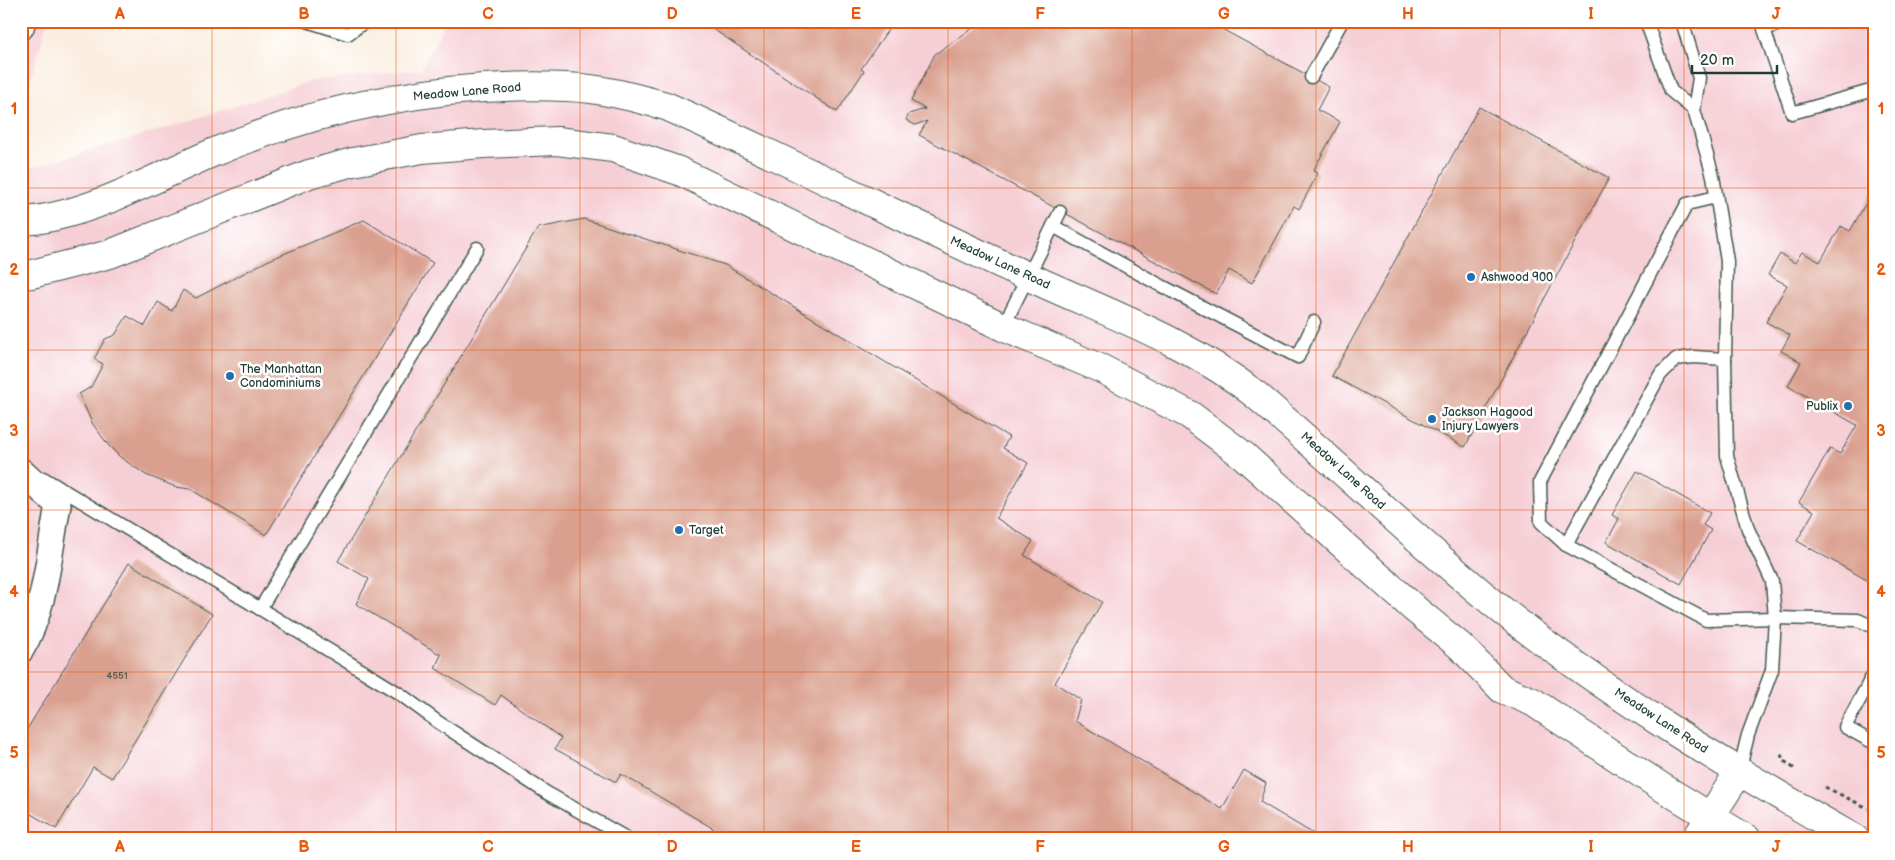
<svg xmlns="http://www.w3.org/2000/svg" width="1895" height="860" viewBox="0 0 1895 860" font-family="'Balsamiq Sans',sans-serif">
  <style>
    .built { fill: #f6cfd6 }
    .building { fill: #daa08f }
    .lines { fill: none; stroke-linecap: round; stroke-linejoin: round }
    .service-casing { stroke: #40574e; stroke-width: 15 }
    .minor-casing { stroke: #40574e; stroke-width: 28 }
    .tertiary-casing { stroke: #40574e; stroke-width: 30 }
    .path { stroke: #40574e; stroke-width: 3; stroke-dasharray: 4 4; stroke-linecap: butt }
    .service { stroke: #fff; stroke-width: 12 }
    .minor { stroke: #fff; stroke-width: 25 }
    .tertiary { stroke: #fff; stroke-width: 28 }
    .grid { fill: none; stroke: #e8590c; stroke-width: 1; stroke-opacity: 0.55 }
    .poi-dot { fill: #1f6fb2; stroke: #fff; stroke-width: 2 }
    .labels { text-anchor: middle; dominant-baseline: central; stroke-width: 5; stroke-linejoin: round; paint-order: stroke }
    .number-label { font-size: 10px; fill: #4e564b }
    .street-label { font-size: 12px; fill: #1f3d34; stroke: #fff }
    .poi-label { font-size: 12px; fill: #1f3d34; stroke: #fff; text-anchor: start }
    .neatline { fill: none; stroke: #e8590c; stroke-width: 2 }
    .grid-label { font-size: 16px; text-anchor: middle; font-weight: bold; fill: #e8590c }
  </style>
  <rect width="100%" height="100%" fill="#fff"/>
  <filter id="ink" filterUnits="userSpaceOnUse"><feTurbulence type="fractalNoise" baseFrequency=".02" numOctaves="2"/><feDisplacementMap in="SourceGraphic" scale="10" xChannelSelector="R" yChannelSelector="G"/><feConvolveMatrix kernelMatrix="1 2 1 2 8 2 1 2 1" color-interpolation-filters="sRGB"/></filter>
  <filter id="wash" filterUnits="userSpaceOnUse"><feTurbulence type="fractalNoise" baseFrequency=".0096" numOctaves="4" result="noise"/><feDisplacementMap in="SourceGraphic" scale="20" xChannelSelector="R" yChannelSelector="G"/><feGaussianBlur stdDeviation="1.12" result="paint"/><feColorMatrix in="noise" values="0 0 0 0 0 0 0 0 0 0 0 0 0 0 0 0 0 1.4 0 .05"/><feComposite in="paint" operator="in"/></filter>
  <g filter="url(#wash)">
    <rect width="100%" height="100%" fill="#faedde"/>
    <g class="built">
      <path d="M21,21H47L21,115Z"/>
      <path d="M446,21H1874V839H21V171L177,125L311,81L421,69Z"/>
    </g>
    <g id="blocks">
      <g class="building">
        <path d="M701,21H894L861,69L864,71L837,112Z"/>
        <path d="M983,21H1207L1329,87L1317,110L1340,122L1313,171L1318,173L1299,209L1294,206L1252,283L1229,270L1216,294L919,135L927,121L915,125L906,120L909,114L925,109L911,101L935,54Z"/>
        <path d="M1479,107L1609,178L1465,447L1332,376Z"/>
        <path d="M1874,189V584L1797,541L1814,511L1799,502L1830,449L1840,454L1857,425L1788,386L1801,362L1781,351L1790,335L1766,322L1787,285L1768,275L1780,254L1795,263L1802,252L1820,262L1841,226L1850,231Z"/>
        <path d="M584,219L725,265L1009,437L1003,448L1028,463L996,518L1033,541L1024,555L1102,602L1055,683L1081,700L1075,721L1222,809L1244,770L1266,783L1260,802L1322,839H715L711,836L714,829L621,774L616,782L555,749L561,738L501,695L495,705L435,668L441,655L356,604L369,579L338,561L538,228Z"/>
        <path d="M364,220L433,263L266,535L190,489L176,487L146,475L120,457L109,446L92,423L79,394L91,387L103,364L94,359L105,339L115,335L127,316L145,326L158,302L172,311L183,290L196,298L267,261Z"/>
        <path d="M1637,471L1710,513L1703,525L1711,530L1681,584L1606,542L1619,519L1612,515Z"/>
        <path d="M129,563L212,614L112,778L93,767L56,829L21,808V739Z"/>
        <path d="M21,827L42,839H21Z"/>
      </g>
    </g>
  </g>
  <g filter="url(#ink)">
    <use href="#blocks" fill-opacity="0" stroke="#40574e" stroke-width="1"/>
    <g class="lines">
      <defs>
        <g id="service">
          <path d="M307,21L348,34L366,21"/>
          <path d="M1646,21L1671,91L1694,110"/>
          <path d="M1682,21L1699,78L1694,110L1713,176L1727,261L1725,359L1727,456L1748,529L1772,581L1775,618L1772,670L1748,735L1739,772"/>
          <path d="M1789,21L1764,29L1792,113L1874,90"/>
          <path d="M1311,77L1342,21"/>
          <path d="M1716,197L1687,204L1540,482L1541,522L1566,545L1706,620L1775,618L1858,620L1874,627"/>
          <path d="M1053,226L1158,284L1298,357L1314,322"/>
          <path d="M1003,327L1060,212"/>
          <path d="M43,478L330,651L400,694L438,722L547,793L628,839"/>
          <path d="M1566,545L1660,375L1676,359L1694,357L1725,359"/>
          <path d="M260,609L477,248"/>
          <path d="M1874,673L1845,727L1874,743"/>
        </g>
        <g id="minor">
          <path d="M21,27L23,21"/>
          <path d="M21,471L58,505C49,552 46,609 21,650"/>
        </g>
        <g id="tertiary">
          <path d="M21,221C82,219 156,177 212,153C322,106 446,82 566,87C600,88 633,97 666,106C787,160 905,220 1025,275C1104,312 1187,340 1256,395C1339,466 1418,543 1503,611C1613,698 1734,770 1855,839"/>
          <path d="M21,275L32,274L110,254L309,174L353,162L422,149L483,144L557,141L613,148L679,171L1003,327L1102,369L1190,415L1244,456L1416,610L1460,646L1502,689L1533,702L1660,786L1747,839"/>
          <path d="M1696,839L1739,772"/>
        </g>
      </defs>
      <use href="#service" class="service-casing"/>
      <use href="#minor" class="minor-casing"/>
      <use href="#tertiary" class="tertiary-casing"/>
      <g class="path">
        <path d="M1781,754L1783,760L1796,770"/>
        <path d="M1825,787L1874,811"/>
      </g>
      <use href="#service" class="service"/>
      <use href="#minor" class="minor"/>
      <use href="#tertiary" class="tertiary"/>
    </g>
  </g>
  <path class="grid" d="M212,21V839M396,21V839M580,21V839M764,21V839M948,21V839M1132,21V839M1316,21V839M1500,21V839M1684,21V839M21,188H1874M21,350H1874M21,510H1874M21,672H1874"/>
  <g class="poi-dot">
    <circle cx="1471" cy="277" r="5"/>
    <circle cx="230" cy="376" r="5"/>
    <circle cx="1848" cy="406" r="5"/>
    <circle cx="1432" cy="419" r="5"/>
    <circle cx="679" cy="530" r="5"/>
  </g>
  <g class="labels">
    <g class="number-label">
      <text x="117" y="676">4551</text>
    </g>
    <g class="street-label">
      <text transform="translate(467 92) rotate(-5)">Meadow Lane Road</text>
      <text transform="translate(1000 263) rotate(25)">Meadow Lane Road</text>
      <text transform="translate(1343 471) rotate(42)">Meadow Lane Road</text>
      <text transform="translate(1661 721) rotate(33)">Meadow Lane Road</text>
    </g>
    <g class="poi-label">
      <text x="1481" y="277">Ashwood 900</text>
      <text x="240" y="369">The Manhattan<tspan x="240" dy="14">Condominiums</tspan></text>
      <text x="1838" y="406" text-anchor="end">Publix</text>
      <text x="1442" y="412">Jackson Hagood<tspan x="1442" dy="14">Injury Lawyers</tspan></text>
      <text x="689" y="530">Target</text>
    </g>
  </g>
  <rect width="1895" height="860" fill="none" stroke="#fff" stroke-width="55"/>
  <path d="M1692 65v8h85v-8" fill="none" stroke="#1f3d34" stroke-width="2.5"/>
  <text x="1700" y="65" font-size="15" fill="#1f3d34" stroke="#ffffff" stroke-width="4" paint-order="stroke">20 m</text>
  <rect x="28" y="28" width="1840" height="804" class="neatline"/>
  <g class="grid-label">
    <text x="120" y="19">A</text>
    <text x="304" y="19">B</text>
    <text x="488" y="19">C</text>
    <text x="672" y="19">D</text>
    <text x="856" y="19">E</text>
    <text x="1040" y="19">F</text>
    <text x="1224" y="19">G</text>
    <text x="1408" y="19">H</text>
    <text x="1591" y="19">I</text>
    <text x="1776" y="19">J</text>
    <text x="14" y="114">1</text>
    <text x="1881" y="114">1</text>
    <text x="14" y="275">2</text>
    <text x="1881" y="275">2</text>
    <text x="14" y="436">3</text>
    <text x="1881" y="436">3</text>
    <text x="14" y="597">4</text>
    <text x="1881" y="597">4</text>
    <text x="14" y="758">5</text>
    <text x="1881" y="758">5</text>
    <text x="120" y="852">A</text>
    <text x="304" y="852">B</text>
    <text x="488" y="852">C</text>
    <text x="672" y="852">D</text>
    <text x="856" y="852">E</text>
    <text x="1040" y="852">F</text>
    <text x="1224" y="852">G</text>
    <text x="1408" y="852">H</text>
    <text x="1591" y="852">I</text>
    <text x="1776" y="852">J</text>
  </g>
</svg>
